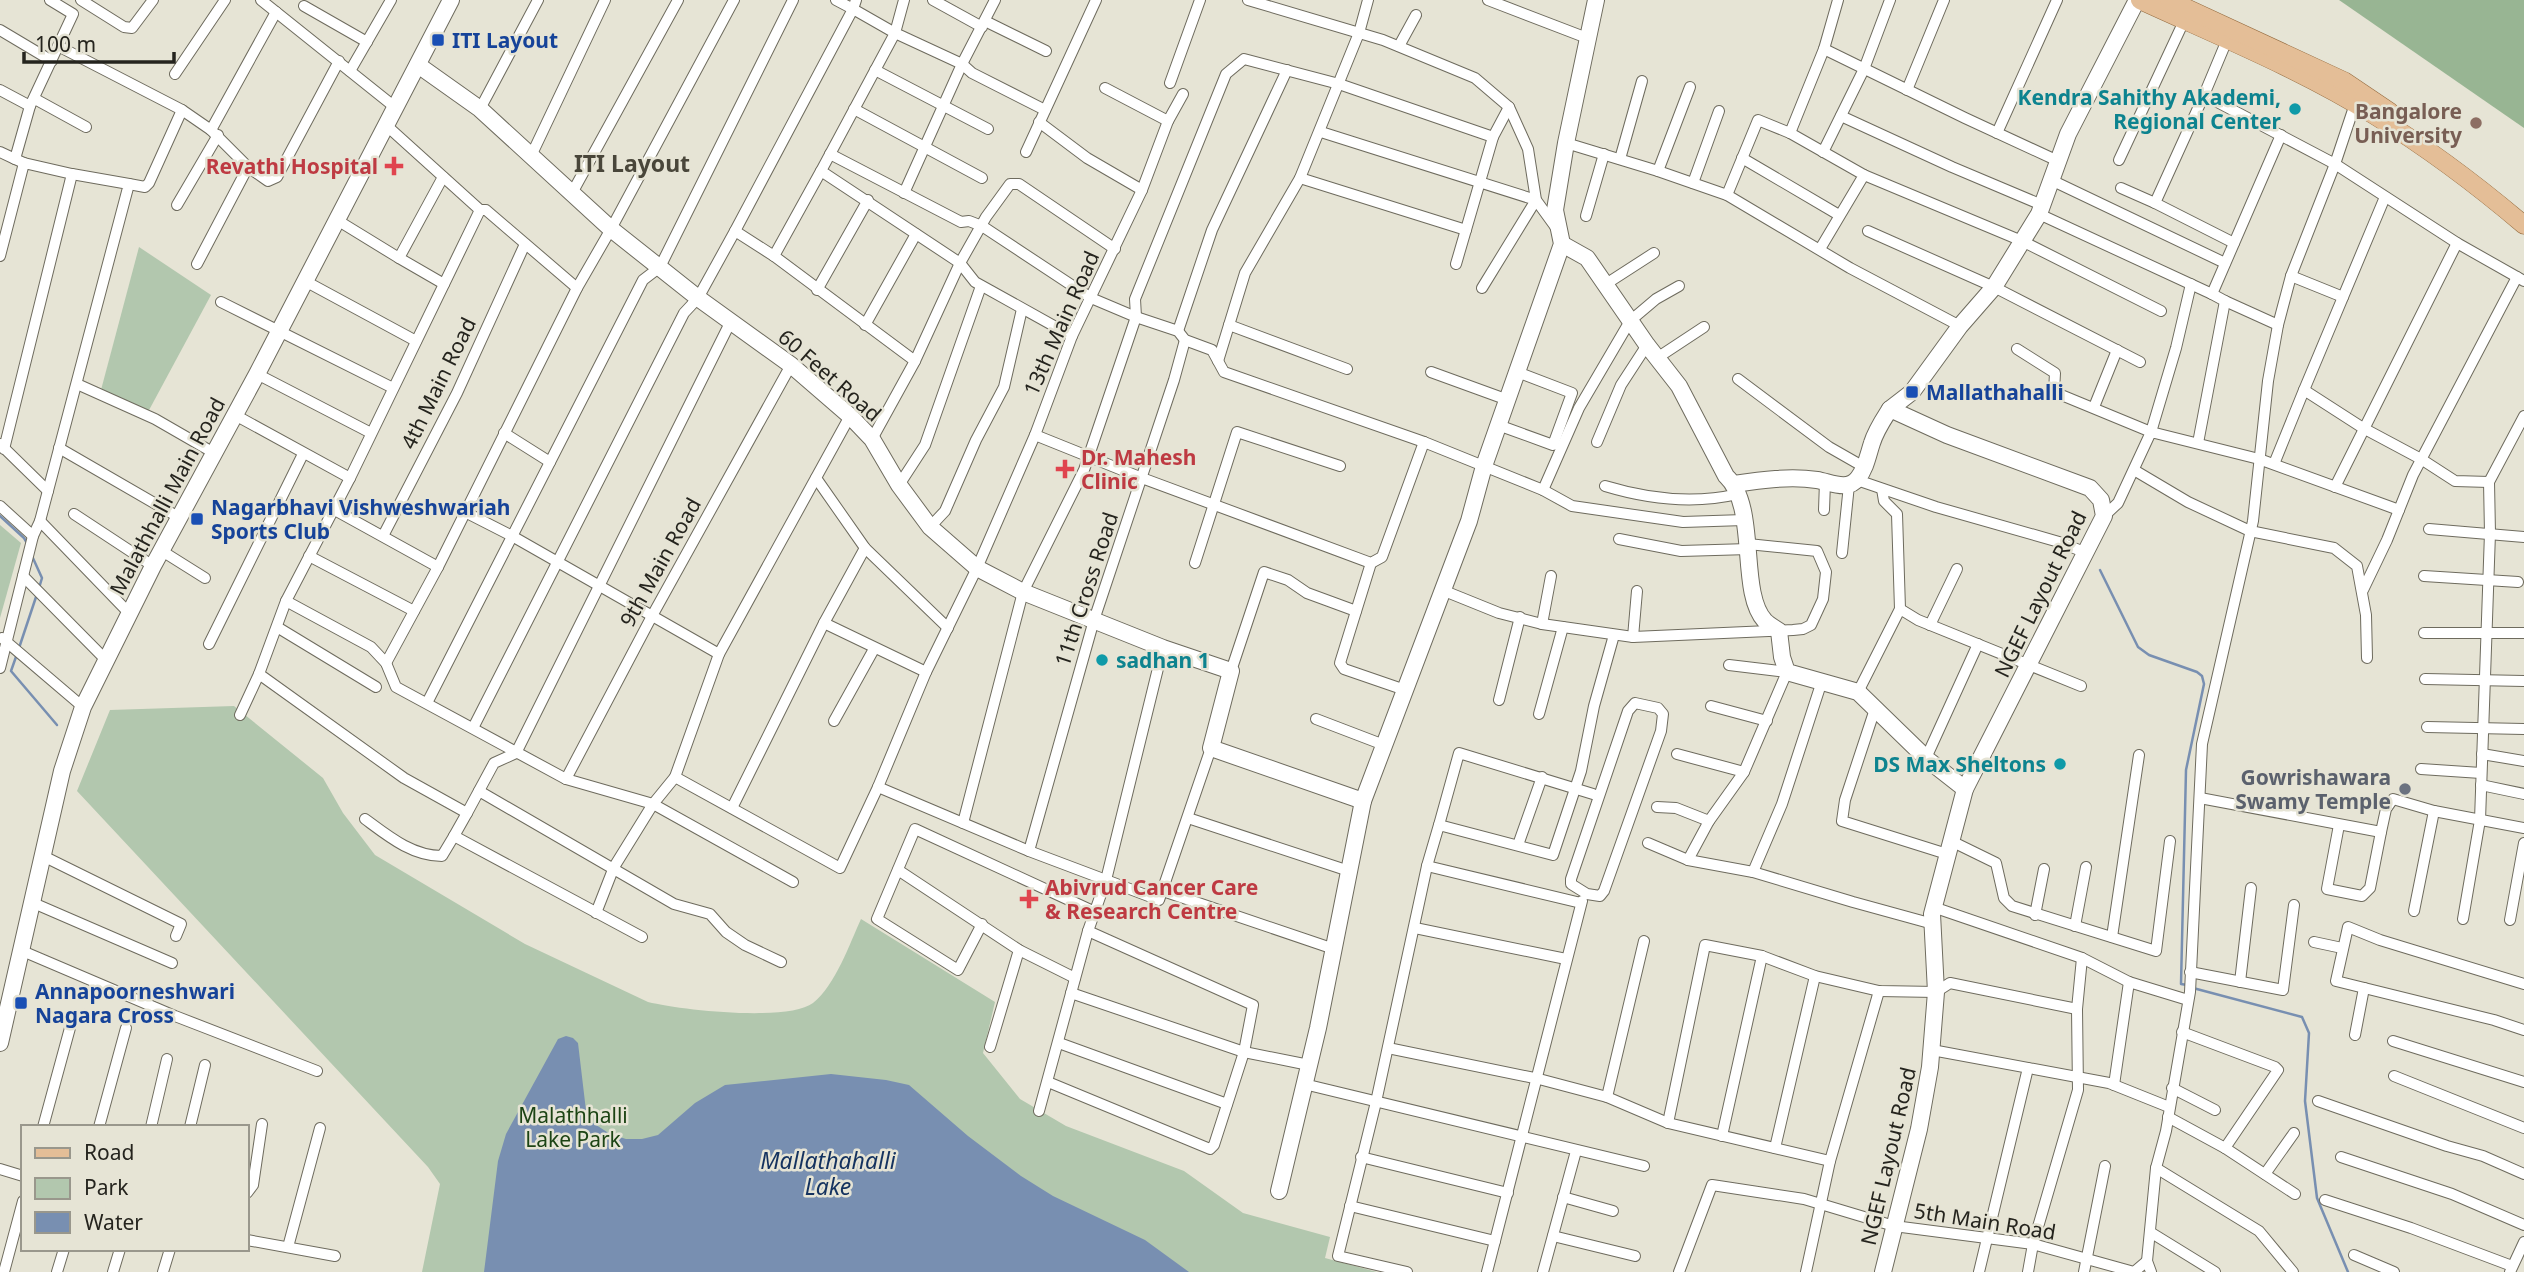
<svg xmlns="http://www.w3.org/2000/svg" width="2524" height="1272" viewBox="0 0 2524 1272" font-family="'Noto Sans',sans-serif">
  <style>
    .green { fill: #b2c7ae }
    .forest { fill: #98b593 }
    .water { fill: #788fb1 }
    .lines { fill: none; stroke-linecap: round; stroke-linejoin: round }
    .stream { stroke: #788fb1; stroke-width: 2.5 }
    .street-casing { stroke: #6e6b5e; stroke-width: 12 }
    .secondary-casing { stroke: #6e6b5e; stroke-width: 18 }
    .primary-casing { stroke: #956c40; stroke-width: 19 }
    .street { stroke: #fff; stroke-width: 10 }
    .secondary { stroke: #fff; stroke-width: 16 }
    .primary { stroke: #e4be97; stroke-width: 18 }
    .transit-dot { fill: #1a4fb4; stroke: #e6e4d5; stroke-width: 2.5 }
    .culture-dot { fill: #0f9aa8; stroke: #e6e4d5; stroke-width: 2.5 }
    .education-dot { fill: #8d6e63; stroke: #e6e4d5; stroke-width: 2.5 }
    .health-dot { fill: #e0444e; stroke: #e6e4d5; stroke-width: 2.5 }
    .worship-dot { fill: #6b7280; stroke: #e6e4d5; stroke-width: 2.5 }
    .labels { text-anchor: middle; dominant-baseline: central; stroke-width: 5; stroke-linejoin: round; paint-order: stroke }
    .transit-label { font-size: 21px; font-weight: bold; fill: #164399; stroke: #e6e4d5; text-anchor: start }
    .culture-label { font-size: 21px; font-weight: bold; fill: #0d838f; stroke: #e6e4d5; text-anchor: end }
    .education-label { font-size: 21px; font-weight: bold; fill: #785e54; stroke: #e6e4d5; text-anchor: end }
    .health-label { font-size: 21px; font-weight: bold; fill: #be3a42; stroke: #e6e4d5; text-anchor: start }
    .street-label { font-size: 21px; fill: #25241e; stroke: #e6e4d5 }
    .worship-label { font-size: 21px; font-weight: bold; fill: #5b616d; stroke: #e6e4d5; text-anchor: end }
    .park-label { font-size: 21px; fill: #1c4414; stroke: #e6e4d5 }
    .neighbourhood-label { font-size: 23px; font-weight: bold; fill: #49463a; stroke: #e6e4d5 }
    .water-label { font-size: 23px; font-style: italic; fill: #14325f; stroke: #e6e4d5 }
  </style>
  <rect width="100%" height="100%" fill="#e6e4d5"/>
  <g class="green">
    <path d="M139,247L211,295L148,412L101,390Z"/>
    <path d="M0,525L21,543L0,618Z"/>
    <path d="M234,706L323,778L343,813L375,855L525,944L648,1002C680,1010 788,1022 813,1003C835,986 850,943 861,919L995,1002L983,1053L1020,1099L1066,1126L1184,1171L1243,1213L1330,1237L1325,1258L1377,1272H422L440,1184L428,1167L77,791L110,710Z"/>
  </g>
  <path class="forest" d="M2339,0H2524V128Z"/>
  <path class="water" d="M566,1036L573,1038L578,1043L587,1119L610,1134L626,1139H642L658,1135L695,1103L725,1085L831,1074L886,1080L909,1085L968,1136L1021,1176L1053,1196L1145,1240L1189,1272H484L498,1161L506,1134L558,1039Z"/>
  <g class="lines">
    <g class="stream">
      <path d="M0,516L24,538L27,543"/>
      <path d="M32,556L42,578L39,588"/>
      <path d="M2100,570L2138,647L2149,655L2197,672L2202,676L2204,684L2186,770L2181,984L2187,985"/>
      <path d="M19,648L37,594"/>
      <path d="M17,654L11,671L57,725"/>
      <path d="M2193,988L2302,1017L2309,1033L2305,1101L2317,1198L2348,1272"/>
    </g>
    <defs>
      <g id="street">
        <path d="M81,0L124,27L132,28L153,0"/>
        <path d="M261,0L396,108"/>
        <path d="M856,0L853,9L895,33L821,171L960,263L975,282L1072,336"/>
        <path d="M904,0L895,33L962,64L972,73L1045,110"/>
        <path d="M933,0L982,27"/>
        <path d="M1248,0L1383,40L1475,78L1509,107L1528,149L1536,200L1557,229"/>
        <path d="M1488,0L1587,38"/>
        <path d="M304,6L367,42"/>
        <path d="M985,21L1046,51"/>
        <path d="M0,30L52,61"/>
        <path d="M2227,40L2204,95L2335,164L2355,104"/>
        <path d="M58,46L182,110L211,130L276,12"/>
        <path d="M1399,46L1416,15"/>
        <path d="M1824,49L1965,118L2058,161"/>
        <path d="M875,70L988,129"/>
        <path d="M350,71L391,0"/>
        <path d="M175,74L225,0"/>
        <path d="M1170,83L1200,0"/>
        <path d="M1105,88L1168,121"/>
        <path d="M0,90L30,106"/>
        <path d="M1907,90L1944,0"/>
        <path d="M2204,95L2155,203L2234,243"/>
        <path d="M35,99L86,127"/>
        <path d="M480,109L538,0"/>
        <path d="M854,109L982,178"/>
        <path d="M1841,116L1952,167L2042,205"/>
        <path d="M1039,122L1087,158L1142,190"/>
        <path d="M387,126L480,210"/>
        <path d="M211,130L248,167L268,181L277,177L339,61"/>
        <path d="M1321,132L1536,200L1482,288"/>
        <path d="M1790,133L1824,49L1838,0"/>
        <path d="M1997,133L2057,0"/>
        <path d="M1493,137L1509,107"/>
        <path d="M1566,143L1658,171L1727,195L1850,268L1960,326"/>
        <path d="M0,152L15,159"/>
        <path d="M1026,152L1096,0"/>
        <path d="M1823,152L1864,69L1890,0"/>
        <path d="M830,154L961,222L969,221L982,226L1091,298L1136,317L1178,331L1185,340L1212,350L1224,372L1424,442L1543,490L1572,506L1683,522L1744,520"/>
        <path d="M531,156L605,0"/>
        <path d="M1742,158L1839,215"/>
        <path d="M1620,159L1642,81"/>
        <path d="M2119,160L2184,21"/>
        <path d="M24,163L15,159L30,106L73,14L50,0"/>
        <path d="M1658,171L1690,87"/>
        <path d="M1864,175L2022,241L2161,311"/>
        <path d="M443,177L399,258L444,284"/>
        <path d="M1300,178L1466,230"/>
        <path d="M2051,180L2225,263"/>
        <path d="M1693,183L1719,111"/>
        <path d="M129,184L145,187L149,183L182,110"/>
        <path d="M2121,188L2155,203"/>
        <path d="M572,193L678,0"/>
        <path d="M904,193L962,64L995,0"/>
        <path d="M1727,195L1758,120L1790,133L1864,175L1820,249"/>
        <path d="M177,205L218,135"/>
        <path d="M2039,214L2212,294"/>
        <path d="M1586,216L1604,154"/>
        <path d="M337,220L399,258"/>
        <path d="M735,231L774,256L915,361"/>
        <path d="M1868,231L1994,287L2140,362"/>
        <path d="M0,256L24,163L72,174L129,184L40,521"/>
        <path d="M774,256L821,171"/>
        <path d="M197,264L248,167"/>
        <path d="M2291,276L2343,297"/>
        <path d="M305,281L416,341"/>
        <path d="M1606,284L1654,253"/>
        <path d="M577,288L486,210H480L350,478L286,601L371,647L386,663L396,687L566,779L653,804L793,882"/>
        <path d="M817,290L868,200"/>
        <path d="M2225,301L2278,325"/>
        <path d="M221,302L393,388"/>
        <path d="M865,325L916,234"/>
        <path d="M1229,325L1347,369"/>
        <path d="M1178,331L1212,230L1287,70"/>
        <path d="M2017,349L2055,373L2054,392L2151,432L2176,348L2191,284"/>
        <path d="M1657,358L1704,327"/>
        <path d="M1218,361L1245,273L1300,178L1359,33L1368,0"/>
        <path d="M1431,372L1508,400"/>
        <path d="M257,374L371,433"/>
        <path d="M1738,379L1829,447L1864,467"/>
        <path d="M77,384L155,419L214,453"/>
        <path d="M2304,390L2385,197"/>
        <path d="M2094,407L2117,350"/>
        <path d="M235,415L350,478"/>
        <path d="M1498,425L1553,445L1572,393L1517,372"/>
        <path d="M504,433L550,462"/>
        <path d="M1035,435L1142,478L1371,563L1382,557L1424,442"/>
        <path d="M872,439L915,361L960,263L986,217L1010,184H1019L1115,249"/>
        <path d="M1597,442L1621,385L1647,345"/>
        <path d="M2198,443L2225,301L2212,294L2281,135"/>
        <path d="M0,444L48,491"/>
        <path d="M59,448L180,518"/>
        <path d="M4,449L72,174"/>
        <path d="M2274,464L2304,390L2363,428L2421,459L2455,481L2489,482"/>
        <path d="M2134,470L2188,502L2250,531L2334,548L2357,566L2366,615L2367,658"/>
        <path d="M816,478L865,548L948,628"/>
        <path d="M1857,480L1936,507L2059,542L2084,552"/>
        <path d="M899,485L925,445L981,286"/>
        <path d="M1605,486C1648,499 1695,504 1738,494"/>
        <path d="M2335,487L2457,243"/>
        <path d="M1882,489L1884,501L1897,514L1900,609"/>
        <path d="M1543,490L1579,408L1630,321L1656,299L1679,286"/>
        <path d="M0,506L33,536"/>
        <path d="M333,509L438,567"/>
        <path d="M1824,510L1825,482"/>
        <path d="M465,512L512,536L719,654"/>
        <path d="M74,514L153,566"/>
        <path d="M2104,516L2118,503L2151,432L2259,459L2399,510"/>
        <path d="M930,527L945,511L976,440L1004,387L1022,309"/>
        <path d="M2429,529L2524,537"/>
        <path d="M383,536L457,393L525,244"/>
        <path d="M1619,539L1681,551L1749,549"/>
        <path d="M162,551L205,578"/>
        <path d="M1842,553L1849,485"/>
        <path d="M309,556L414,611"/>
        <path d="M1195,563L1237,432L1340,466"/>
        <path d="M1371,563L1340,663L1344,669L1405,690"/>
        <path d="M23,576L106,660"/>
        <path d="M2424,576L2518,582"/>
        <path d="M1442,590L1499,613L1542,624L1633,637L1793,630L1803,629L1811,625L1823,599L1826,572L1817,551L1748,544"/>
        <path d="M2363,590L2387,540L2413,475L2517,277"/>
        <path d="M286,601L259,674L404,778L467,813L494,763L516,753L731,321"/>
        <path d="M824,623L926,672"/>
        <path d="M1542,624L1551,576"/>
        <path d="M1930,625L1957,569"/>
        <path d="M277,627L376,687"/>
        <path d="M2424,633H2524"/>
        <path d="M1633,637L1637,591"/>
        <path d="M2,638L83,707"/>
        <path d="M209,644L303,454"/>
        <path d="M386,663L438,567L577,288L611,229L734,0"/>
        <path d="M0,668L33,536L40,521L129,613"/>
        <path d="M1231,671L1264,572L1288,580L1307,593L1356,611"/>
        <path d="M2425,679L2524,681"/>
        <path d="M1858,692L1900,609L1918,620L2081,686"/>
        <path d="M1499,700L1520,617"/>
        <path d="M427,703L643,280L660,267L793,0"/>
        <path d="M1635,703L1658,708L1663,714L1661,731L1604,891L1600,896L1587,894L1571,884V879L1628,711Z"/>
        <path d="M1711,706L1767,721"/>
        <path d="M1875,709L1845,800L1842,821L1947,854"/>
        <path d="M1539,714L1563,627"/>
        <path d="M240,715L259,674"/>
        <path d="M1316,719L1384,745"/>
        <path d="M834,721L874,649"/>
        <path d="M2427,727L2524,729"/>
        <path d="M473,728L684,313L698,298L735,231L853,9L836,0"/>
        <path d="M1677,754L1744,772"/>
        <path d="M2482,754L2524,761"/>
        <path d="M1926,758L1978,644"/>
        <path d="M2421,769L2481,773"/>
        <path d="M675,777L840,868L878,787L926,672L977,568L1035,435L1072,336L1142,190L1168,121L1183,94"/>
        <path d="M566,779L652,616L791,365"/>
        <path d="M2481,785L2524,794"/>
        <path d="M878,787L1029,851L1159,900L1211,748"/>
        <path d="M479,791L674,904L710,914L726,932L745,945L781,962"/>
        <path d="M2200,798L2381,832L2386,809L2393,799L2434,811L2524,828"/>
        <path d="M1657,807L1676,808L1709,821"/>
        <path d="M732,808L824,623L865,548"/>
        <path d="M467,813L454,836L642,937"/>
        <path d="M1188,818L1349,871"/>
        <path d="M365,819C388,836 412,856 442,856L454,836"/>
        <path d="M963,823L1023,592L1084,470L1136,317L1135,299L1226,74L1244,59L1339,84L1493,137L1456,264"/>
        <path d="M1439,825L1459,753L1593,794"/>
        <path d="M2339,825L2327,889L2362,896L2370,888L2381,832"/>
        <path d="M1951,841L1996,863L2004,898L2012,906L2156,951L2170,841"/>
        <path d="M1648,843L1688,860L1753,872L1853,902L1933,924"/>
        <path d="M1518,845L1542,777"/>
        <path d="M1029,851L1094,620L1174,380L1185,340"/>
        <path d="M41,855L181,924L176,936"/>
        <path d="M1688,860L1709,821L1744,772L1787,672L1729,665"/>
        <path d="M1427,866L1581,903"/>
        <path d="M898,870L1019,950L1075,978"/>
        <path d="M1753,872L1782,804L1822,681"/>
        <path d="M1163,891L1334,949"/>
        <path d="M31,902L172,963"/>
        <path d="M1933,907L2082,958L2129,982L2188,1000"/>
        <path d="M2414,911L2434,811"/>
        <path d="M596,913L614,867L653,804L675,777L719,654L850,416"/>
        <path d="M2035,915L2044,869"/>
        <path d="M2463,919L2480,820L2490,533L2489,482L2524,416"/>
        <path d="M2510,920L2524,843"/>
        <path d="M982,924L958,970L877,919L915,829L1095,912"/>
        <path d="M2075,926L2086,867"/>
        <path d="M1415,928L1566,959"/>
        <path d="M2112,937L2139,755"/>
        <path d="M2314,942L2342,948"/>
        <path d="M20,950L175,1016L317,1071"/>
        <path d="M2190,972L2283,990L2294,905"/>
        <path d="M2240,982L2251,888"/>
        <path d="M2524,984L2380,940L2348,927L2336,981L2494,1020L2524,1030"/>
        <path d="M1071,993L1244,1052L1309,1065"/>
        <path d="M2182,1032L2275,1067L2278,1070L2225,1148"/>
        <path d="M2355,1035L2364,988"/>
        <path d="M2393,1041L2524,1082"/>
        <path d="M1059,1043L1227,1104"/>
        <path d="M990,1047L1019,950"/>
        <path d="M1388,1048L1539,1079L1607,1097L1668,1123L1830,1161"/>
        <path d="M1932,1050L2109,1083L2169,1107"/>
        <path d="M2394,1076L2524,1128"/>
        <path d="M1048,1082L1210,1149L1214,1145L1244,1052L1253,1005L1088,931"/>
        <path d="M1304,1084L1644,1166"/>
        <path d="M2114,1085L2129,982"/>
        <path d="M2172,1088L2215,1110"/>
        <path d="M1607,1097L1644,941"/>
        <path d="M2318,1101L2447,1146L2483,1156L2524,1174"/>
        <path d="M1039,1111L1088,931L1106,880L1163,648"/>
        <path d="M2168,1117L2225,1148L2295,1194"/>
        <path d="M1668,1123L1705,945L1762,956L1815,976L1879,991L1936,992L1950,983L2077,1009"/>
        <path d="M43,1127L73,1017"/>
        <path d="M99,1127L126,1028"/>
        <path d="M151,1127L167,1059"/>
        <path d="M190,1127L205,1065"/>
        <path d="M1722,1136L1762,956"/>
        <path d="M1775,1148L1815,976"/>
        <path d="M1361,1157L1508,1193"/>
        <path d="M2341,1157L2452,1194L2524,1225"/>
        <path d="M2156,1168L2259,1231L2293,1272"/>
        <path d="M0,1169L23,1176"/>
        <path d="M2265,1174L2294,1133"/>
        <path d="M247,1193L253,1185L262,1124"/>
        <path d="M1563,1197L1613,1211"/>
        <path d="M2325,1200L2411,1228L2512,1266"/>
        <path d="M1350,1206L1495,1241"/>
        <path d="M2150,1232L2215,1272"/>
        <path d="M1553,1236L1635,1256"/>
        <path d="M247,1240L335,1256"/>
        <path d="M288,1247L320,1128"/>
        <path d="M2354,1255L2394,1272"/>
        <path d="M4,1272L23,1201"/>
        <path d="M57,1272L64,1249"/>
        <path d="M113,1272L120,1249"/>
        <path d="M163,1272L170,1249"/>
        <path d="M1407,1272L1338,1256L1376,1102L1427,866L1439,825L1553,855L1581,771L1594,706L1614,635"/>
        <path d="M1487,1272L1582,901"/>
        <path d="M1543,1272L1576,1151"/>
        <path d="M1679,1272L1712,1185L1804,1199L1894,1226L2033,1244L2134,1272L2147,1261"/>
        <path d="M1806,1272L1830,1161L1879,991"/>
        <path d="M1979,1272L2028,1068"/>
        <path d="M2028,1272L2033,1244L2078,1090L2077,1009L2082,958"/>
        <path d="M2084,1272L2105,1166"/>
        <path d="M2151,1272L2147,1261L2156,1168L2166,1131L2190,992L2202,744L2253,521L2268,381L2278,325L2291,276L2335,164L2457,243L2524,281"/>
        <path d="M2510,1272L2524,1242"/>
      </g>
      <g id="secondary">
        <path d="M418,65L480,109L611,229L698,298L791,365L850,416L872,439L899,485L930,527L977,568L1023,592L1163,648L1231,671L1211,748L1363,801"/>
        <path d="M1562,244L1587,258L1647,345L1679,386L1726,476C1759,507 1738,592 1765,621C1769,625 1775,628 1779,631L1782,657L1787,672L1858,692L1928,760L1965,789"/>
        <path d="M1734,484C1761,480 1790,476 1817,480C1830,482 1848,492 1858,478C1866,468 1868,455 1872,443C1876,430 1883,420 1890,409"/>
        <path d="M0,1043L62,771L83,707L153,566L257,374L451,0"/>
        <path d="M1279,1191L1318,1028L1363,801L1469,521L1484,466L1562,244L1555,210L1566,143L1596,0"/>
        <path d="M1883,1272L1919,1129L1930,1067L1936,992L1932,914L1965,789L2104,516L2101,500L2090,488L1947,435L1890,409L1912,392L1960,326L1994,287L2039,214L2068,134L2137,0"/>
      </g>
      <g id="primary">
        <path d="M2140,0C2218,36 2300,69 2374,115C2426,147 2477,185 2524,225"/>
        <path d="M2169,0L2344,81L2390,112"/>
      </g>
    </defs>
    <use href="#street" class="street-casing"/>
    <use href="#secondary" class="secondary-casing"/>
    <use href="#primary" class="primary-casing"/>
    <use href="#street" class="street"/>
    <use href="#secondary" class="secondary"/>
    <use href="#primary" class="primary"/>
  </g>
  <g class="transit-dot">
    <rect x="431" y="33" width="14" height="14" rx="3.5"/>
    <rect x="1905" y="385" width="14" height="14" rx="3.5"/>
    <rect x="190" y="512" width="14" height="14" rx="3.5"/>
    <rect x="14" y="996" width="14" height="14" rx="3.5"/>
  </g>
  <g class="culture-dot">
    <circle cx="2295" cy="109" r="7"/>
    <circle cx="1102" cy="660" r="7"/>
    <circle cx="2060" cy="764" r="7"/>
  </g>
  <circle class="education-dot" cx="2476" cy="123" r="7"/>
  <g class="health-dot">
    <path d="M390.5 155.5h7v7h7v7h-7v7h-7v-7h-7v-7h7z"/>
    <path d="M1061.5 458.5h7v7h7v7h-7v7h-7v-7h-7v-7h7z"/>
    <path d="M1025.5 888.5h7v7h7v7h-7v7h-7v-7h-7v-7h7z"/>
  </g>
  <circle class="worship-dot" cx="2405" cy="789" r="7"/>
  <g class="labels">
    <g class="transit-label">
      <text x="452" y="40">ITI Layout</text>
      <text x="1926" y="392">Mallathahalli</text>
      <text x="211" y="507">Nagarbhavi Vishweshwariah<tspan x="211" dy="24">Sports Club</tspan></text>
      <text x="35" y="991">Annapoorneshwari<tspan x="35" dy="24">Nagara Cross</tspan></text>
    </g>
    <g class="culture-label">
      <text x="2281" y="97">Kendra Sahithy Akademi,<tspan x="2281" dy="24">Regional Center</tspan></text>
      <text x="1116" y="660" text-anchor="start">sadhan 1</text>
      <text x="2046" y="764">DS Max Sheltons</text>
    </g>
    <g class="education-label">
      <text x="2462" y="111">Bangalore<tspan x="2462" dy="24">University</tspan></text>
    </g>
    <g class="health-label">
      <text x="378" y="166" text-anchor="end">Revathi Hospital</text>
      <text x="1081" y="457">Dr. Mahesh<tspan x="1081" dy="24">Clinic</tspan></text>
      <text x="1045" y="887">Abivrud Cancer Care<tspan x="1045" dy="24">&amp; Research Centre</tspan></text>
    </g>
    <g class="street-label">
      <text transform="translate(1061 323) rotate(-66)">13th Main Road</text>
      <text transform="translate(830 375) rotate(41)">60 Feet Road</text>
      <text transform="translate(438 383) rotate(-64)">4th Main Road</text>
      <text transform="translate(167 496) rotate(-62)">Malathhalli Main Road</text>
      <text transform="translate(660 562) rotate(-61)">9th Main Road</text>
      <text transform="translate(1086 589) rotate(-72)">11th Cross Road</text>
      <text transform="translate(2040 594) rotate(-64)">NGEF Layout Road</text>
      <text transform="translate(1888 1156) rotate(-77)">NGEF Layout Road</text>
      <text transform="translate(1985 1221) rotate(9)">5th Main Road</text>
    </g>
    <g class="worship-label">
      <text x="2391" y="777">Gowrishawara<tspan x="2391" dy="24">Swamy Temple</tspan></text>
    </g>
    <g class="park-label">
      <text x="573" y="1115">Malathhalli<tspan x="573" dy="24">Lake Park</tspan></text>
    </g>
    <g class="neighbourhood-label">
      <text x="632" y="163">ITI Layout</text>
    </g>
    <g class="water-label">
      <text x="828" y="1160">Mallathahalli<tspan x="828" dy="26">Lake</tspan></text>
    </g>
  </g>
  <rect x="21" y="1125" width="228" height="126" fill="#e6e4d5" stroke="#99978c" stroke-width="2"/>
  <rect x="35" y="1148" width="35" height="10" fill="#e4be97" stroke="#99978c" stroke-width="2"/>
  <text x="84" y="1160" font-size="21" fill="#25241e">Road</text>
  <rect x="35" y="1178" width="35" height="21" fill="#b2c7ae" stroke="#99978c" stroke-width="2"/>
  <text x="84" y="1195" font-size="21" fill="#25241e">Park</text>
  <rect x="35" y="1212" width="35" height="21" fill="#788fb1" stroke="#99978c" stroke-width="2"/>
  <text x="84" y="1230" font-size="21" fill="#25241e">Water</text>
  <path d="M24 52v10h150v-10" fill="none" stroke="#25241e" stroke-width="3.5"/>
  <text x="35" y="52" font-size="21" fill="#25241e" stroke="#e6e4d5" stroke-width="5" paint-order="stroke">100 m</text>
</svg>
